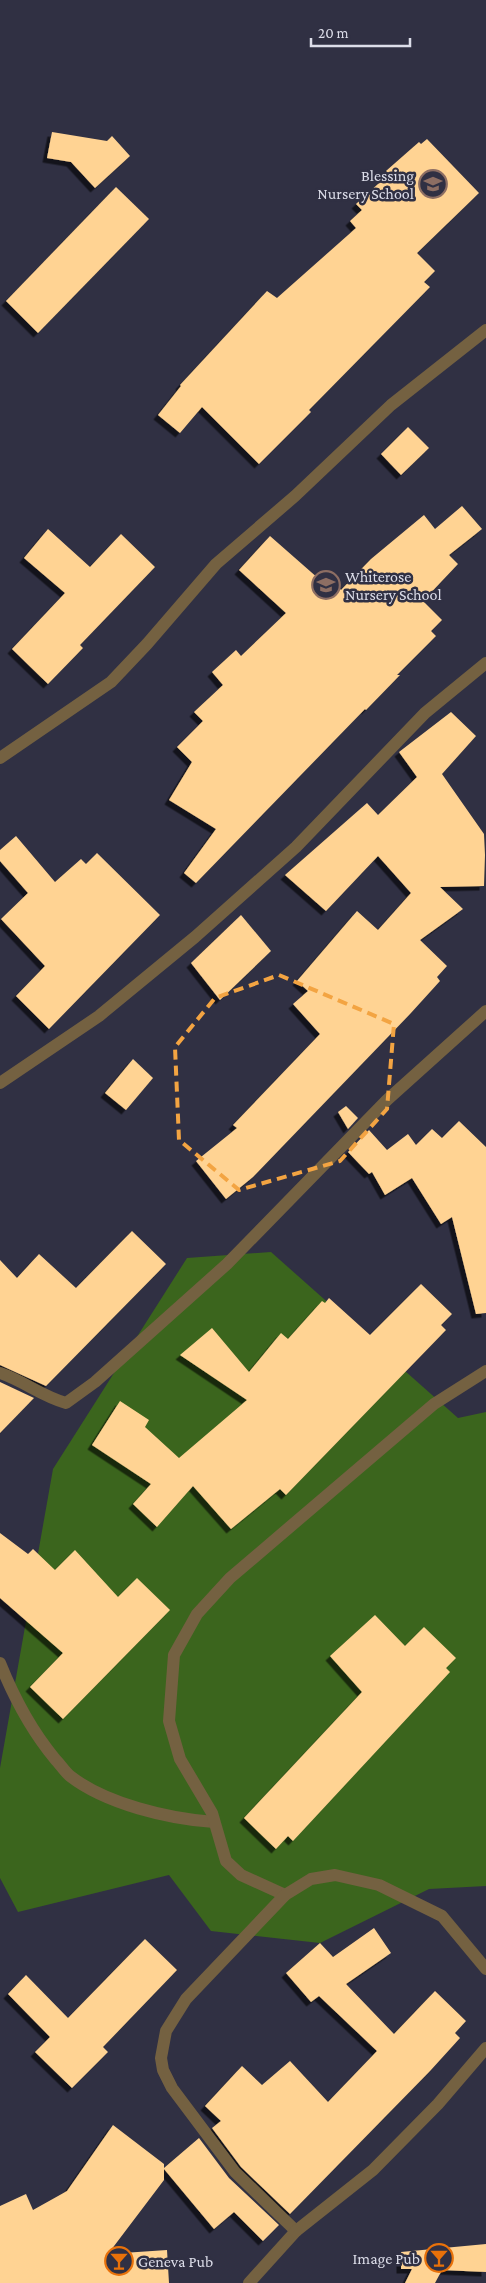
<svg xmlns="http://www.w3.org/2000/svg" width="486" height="2283" viewBox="0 0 486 2283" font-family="'Crimson Pro',serif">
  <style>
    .grass { fill: #3b651d }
    .building { fill: #ffd393; filter: url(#shadow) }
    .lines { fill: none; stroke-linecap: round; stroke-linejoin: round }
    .minor { stroke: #746141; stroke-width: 12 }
    .marked { fill: none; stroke: #f3a442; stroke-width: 4; stroke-dasharray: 10 6; stroke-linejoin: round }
    .labels { text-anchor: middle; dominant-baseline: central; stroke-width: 5; stroke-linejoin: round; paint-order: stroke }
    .poi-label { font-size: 16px; fill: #dcdde9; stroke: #303043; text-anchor: end }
  </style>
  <defs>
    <filter id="shadow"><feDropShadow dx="-4.5" dy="4.5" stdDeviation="0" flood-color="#0009"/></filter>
  </defs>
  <rect width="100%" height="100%" fill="#303043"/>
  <path class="grass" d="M271,1252L458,1418L486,1412V1886L429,1889L320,1943L211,1931L169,1875L18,1912L0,1878V1768L53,1469L187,1258Z"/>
  <g class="building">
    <path d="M52,132L107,141L112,136L130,156L95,188L71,162L47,158Z"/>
    <path d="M427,139L479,193L417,253L435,271L424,282L430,287L309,410L311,412L259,464L202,407L180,433L158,415L181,386L180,385L267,291L277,298L356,228L350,221L362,210L356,204L389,174L386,171L419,142L421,144Z"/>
    <path d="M116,187L149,219L38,333L6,301Z"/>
    <path d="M408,427L429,448L401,475L381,454Z"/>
    <path d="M462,506L482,529L449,555L458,564L423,601L442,620L431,631L436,636L397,675H400L366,710L365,709L196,883L184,873L216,829L169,800L192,762L177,747L203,721L194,712L223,685L212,672L236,650L241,656L286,613L239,570L270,536L319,579L325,573L341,590L371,559L424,515L435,529Z"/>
    <path d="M48,529L90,567L121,534L155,567L80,645L83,648L48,684L12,649L65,593L24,558Z"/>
    <path d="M451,712L476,736L442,774L484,834L485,855L484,886L440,887L463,909L420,940L447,966L437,977L440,981L410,1014L253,1177L226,1199L196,1161L237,1128L233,1125L320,1034L293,1004L308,991L297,981L357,911L378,930L411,893L378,856L326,911L285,875L367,803L378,815L417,777L399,752Z"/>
    <path d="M16,836L55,882L81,859L86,864L97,853L160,915L49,1029L16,996L45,966L1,919L28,893L0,861V850Z"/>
    <path d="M241,915L271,951L220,1000L191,963Z"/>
    <path d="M133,1059L153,1078L126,1110L105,1093Z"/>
    <path d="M346,1106L358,1118L348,1129L338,1112Z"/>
    <path d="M459,1121L486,1147V1313L476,1314L452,1217L441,1224L412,1178L385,1195L372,1172L369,1174L348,1152L369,1130L387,1150L408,1134L416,1145L432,1129L442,1138Z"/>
    <path d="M132,1231L166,1264L46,1386L0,1365V1260L17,1278L39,1254L76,1288Z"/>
    <path d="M421,1284L452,1314L441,1325L446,1330L286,1495L280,1489L231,1529L193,1486L157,1527L133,1504L151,1484L92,1445L120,1401L149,1420L145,1427L179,1458L247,1400L180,1355L212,1328L249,1372L281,1333L288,1339L322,1301L325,1303L329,1298L370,1335Z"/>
    <path d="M0,1382L34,1398L0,1433Z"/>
    <path d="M0,1533L28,1554L33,1549L55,1570L75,1550L118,1597L137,1578L170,1610L63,1719L30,1687L63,1653L0,1598Z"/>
    <path d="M375,1615L405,1646L424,1627L456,1658L446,1668L450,1672L293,1841L288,1836L276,1849L244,1818L362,1692L330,1656Z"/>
    <path d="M374,1928L391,1953L346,1984L394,2034L435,1991L466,2021L455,2033L460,2038L430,2071L290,2214L241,2167L212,2128L221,2121L205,2106L242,2066L262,2085L290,2061L328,2102L377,2051L319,1996L311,2002L286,1973L320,1943L333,1957Z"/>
    <path d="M145,1939L177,1970L103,2047L108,2052L72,2088L35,2052L50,2037L8,1994L26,1975L68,2018Z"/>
    <path d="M113,2125L164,2164V2168L199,2138L229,2178L279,2225L263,2241L234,2212L214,2229L164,2169V2180L108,2254L167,2250L169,2283H0V2206L26,2194L33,2210L67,2191Z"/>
    <path d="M486,2244V2272L442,2270L435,2283H405L412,2269H401V2252Z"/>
  </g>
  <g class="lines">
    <g class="minor">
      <path d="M0,758L111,682L147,644L216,564L295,496L391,405L486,330"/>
      <path d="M0,1083L99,1016L195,937L296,847L425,713L486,663"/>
      <path d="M0,1373C24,1381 41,1396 66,1403L95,1382L227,1264L387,1100L486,1011"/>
      <path d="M0,1663C14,1698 31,1730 55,1759C60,1764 65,1772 70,1776C106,1804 169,1819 214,1822"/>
      <path d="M285,1895L241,1875L226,1861L212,1813L180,1759L169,1721L174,1655L197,1614L230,1578L434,1404L486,1371"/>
      <path d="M296,2231L235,2172L172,2088L163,2070L161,2058L166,2031L186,1999L285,1895L311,1879L335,1875L379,1885L442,1916L486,1969"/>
      <path d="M249,2283L296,2231L373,2170L438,2104L486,2048"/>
    </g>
  </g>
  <path class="marked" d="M279,975L394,1024L387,1109L340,1161L239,1190L179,1140L175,1047L215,998Z"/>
  <defs>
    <symbol id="school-ring" viewBox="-11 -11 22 22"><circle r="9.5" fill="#303043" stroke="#8d6e63" stroke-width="1.5"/><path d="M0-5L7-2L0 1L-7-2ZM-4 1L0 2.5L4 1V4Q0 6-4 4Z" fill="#8d6e63"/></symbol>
    <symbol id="bar-ring" viewBox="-11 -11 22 22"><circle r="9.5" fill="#303043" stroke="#e8710a" stroke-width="1.5"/><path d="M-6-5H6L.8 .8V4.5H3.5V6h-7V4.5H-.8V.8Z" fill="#e8710a"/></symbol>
  </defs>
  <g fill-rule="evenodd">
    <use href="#school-ring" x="417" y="168" width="32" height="32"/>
    <use href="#school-ring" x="310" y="569" width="32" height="32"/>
    <use href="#bar-ring" x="423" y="2242" width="32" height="32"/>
    <use href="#bar-ring" x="103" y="2245" width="32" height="32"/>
  </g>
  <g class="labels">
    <g class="poi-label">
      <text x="414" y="175">Blessing<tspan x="414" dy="18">Nursery School</tspan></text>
      <text x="345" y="576" text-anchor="start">Whiterose<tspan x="345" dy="18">Nursery School</tspan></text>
      <text x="420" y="2258">Image Pub</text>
      <text x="138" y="2261" text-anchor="start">Geneva Pub</text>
    </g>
  </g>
  <path d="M311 38v8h99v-8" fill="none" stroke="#dcdde9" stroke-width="2.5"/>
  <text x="318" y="38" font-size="15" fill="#dcdde9" stroke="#303043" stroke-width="4" paint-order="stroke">20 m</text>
</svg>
